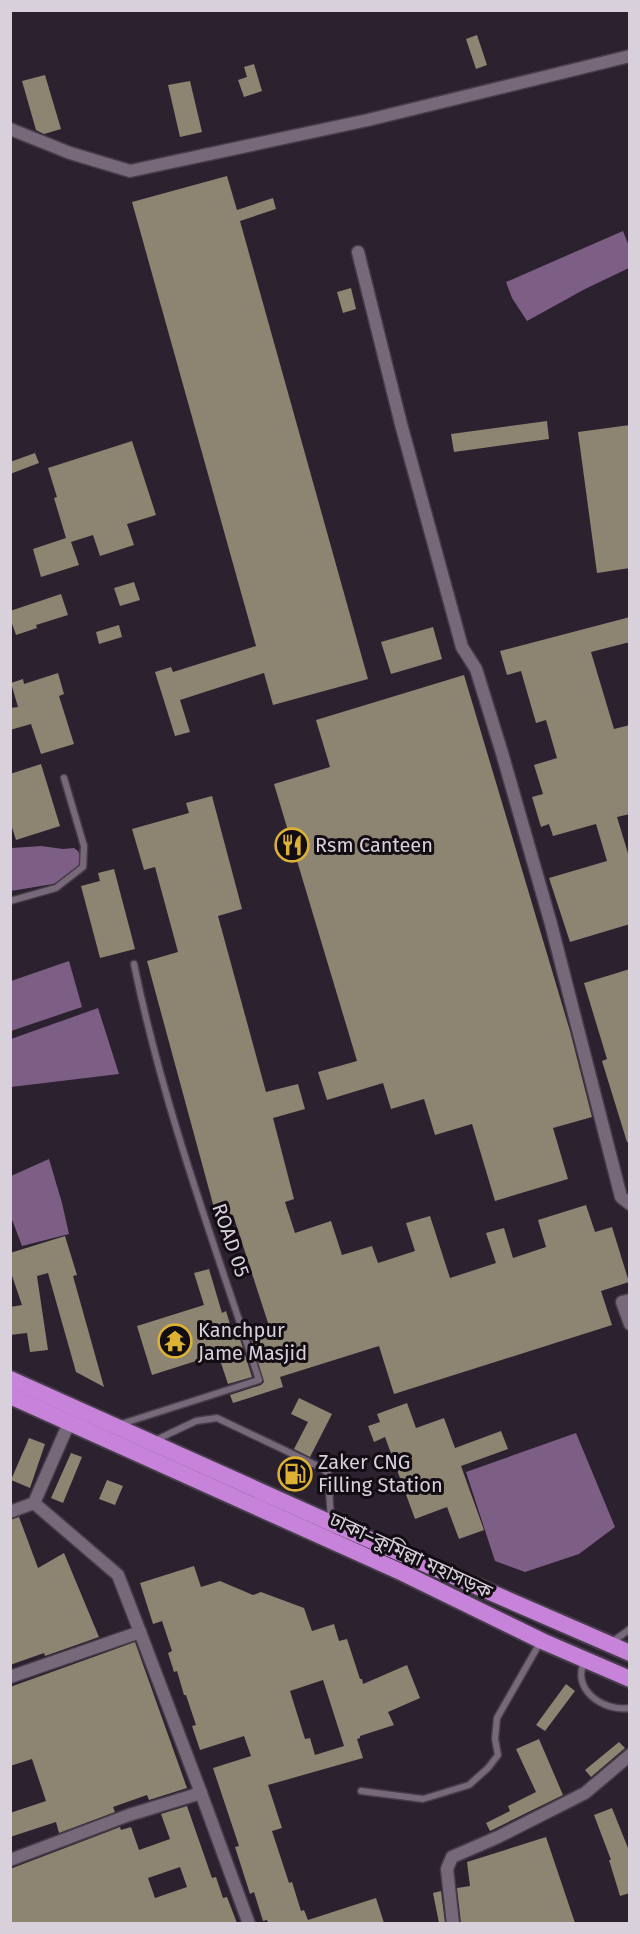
<svg xmlns="http://www.w3.org/2000/svg" width="640" height="1934" viewBox="0 0 640 1934" font-family="'Fira Sans','Noto Sans Bengali',sans-serif">
  <style>
    .water { fill: #7d5e85 }
    .building { fill: #8d8571; fill-rule: evenodd }
    .lines { fill: none; stroke-linecap: round; stroke-linejoin: round }
    .service-casing { stroke: #473d4a; stroke-width: 9 }
    .minor-casing { stroke: #473d4a; stroke-width: 15 }
    .trunk-casing { stroke: #473d4a; stroke-width: 20 }
    .service { stroke: #77697a; stroke-width: 6 }
    .minor { stroke: #77697a; stroke-width: 12 }
    .trunk { stroke: #c782d9; stroke-width: 16 }
    .labels { text-anchor: middle; dominant-baseline: central; stroke-width: 6; stroke-linejoin: round; paint-order: stroke }
    .poi-label { font-size: 20px; fill: #d8d0da; stroke: #120c13; text-anchor: start }
    .street-label { font-size: 20px; fill: #d8d0da; stroke: #120c13 }
  </style>
  <rect width="100%" height="100%" fill="#2c212f"/>
  <g class="water">
    <path d="M623,231L629,246V268L585,289L527,321L512,298L506,282Z"/>
    <path d="M41,846L63,849L74,848L78,851L81,858L76,873L53,884L11,891L10,847L12,848Z"/>
    <path d="M69,961L82,1007L11,1031V981Z"/>
    <path d="M98,1008L119,1074L11,1087V1039Z"/>
    <path d="M49,1159L62,1203L69,1234L22,1246L11,1217V1176Z"/>
    <path d="M576,1433L615,1527L579,1554L525,1572L495,1561L466,1472Z"/>
  </g>
  <g class="building">
    <path d="M477,35L487,65L476,69L466,39Z"/>
    <path d="M254,64L262,91L244,97L238,80L247,77L244,67Z"/>
    <path d="M45,75L61,129L44,134L36,130L22,81Z"/>
    <path d="M190,81L202,132L180,137L168,85Z"/>
    <path d="M227,176L237,210L273,198L276,209L240,221L368,679L273,705L264,673L180,700L190,732L175,736L155,672L171,667L173,672L256,646L132,202Z"/>
    <path d="M351,288L356,309L343,313L337,292Z"/>
    <path d="M547,421L549,439L454,452L451,434Z"/>
    <path d="M630,425V568L597,573L578,432Z"/>
    <path d="M132,441L156,515L127,524L134,545L100,556L93,535L71,542L79,565L41,577L33,549L66,538L54,498L57,497L48,468Z"/>
    <path d="M35,453L39,463L10,474V462Z"/>
    <path d="M134,582L140,600L120,606L114,588Z"/>
    <path d="M61,594L68,615L36,625L37,628L16,635L10,618V611Z"/>
    <path d="M630,617V642L591,652L614,729L630,725V814L617,817L630,860V924L570,942L549,878L607,861L596,824L553,836L549,824L541,827L532,797L543,794L534,765L557,758L546,720L536,723L521,671L507,675L500,651Z"/>
    <path d="M119,625L122,637L99,644L96,632Z"/>
    <path d="M433,627L442,659L391,674L381,642Z"/>
    <path d="M58,673L64,694L59,696L74,744L41,754L31,724L10,730V708L18,707L11,683L23,679L24,684Z"/>
    <path d="M464,675L570,1031L592,1117L553,1128L568,1179L495,1201L472,1124L435,1135L424,1099L391,1109L383,1083L327,1100L318,1072L357,1061L274,784L330,767L316,720Z"/>
    <path d="M41,764L60,826L16,840L10,821V774Z"/>
    <path d="M212,796L242,909L218,916L266,1092L298,1084L305,1109L273,1118L294,1199L285,1202L295,1233L331,1221L342,1255L372,1246L378,1263L415,1251L406,1223L430,1216L450,1278L496,1263L486,1233L504,1228L513,1258L546,1247L538,1220L586,1205L595,1232L612,1227L629,1282L601,1291L612,1325L394,1394L379,1346L280,1377L283,1387L233,1403L230,1395L261,1385L264,1382L250,1336L270,1329L233,1215L217,1219L147,961L178,952L155,867L144,870L132,829L189,813L186,803Z"/>
    <path d="M114,869L135,949L100,958L81,886L100,881L98,873Z"/>
    <path d="M630,969V1142H627L602,1061L607,1059L584,983Z"/>
    <path d="M65,1236L77,1275L73,1276L104,1387L76,1372L48,1273L37,1276L48,1350L30,1352L27,1333L10,1335V1307L22,1305L10,1270V1253Z"/>
    <path d="M209,1269L222,1313L226,1311L235,1340L240,1339L252,1377L228,1384L218,1354L152,1375L137,1326L204,1305L194,1273Z"/>
    <path d="M299,1398L332,1414L310,1457L294,1449L308,1422L291,1414Z"/>
    <path d="M407,1403L416,1428L444,1418L455,1448L501,1431L508,1449L461,1466L484,1530L459,1539L447,1507L415,1519L385,1437L374,1442L368,1426L380,1422L377,1414Z"/>
    <path d="M29,1438L45,1444L30,1488L11,1480Z"/>
    <path d="M71,1453L82,1457L63,1503L51,1498Z"/>
    <path d="M107,1480L123,1486L115,1505L99,1499Z"/>
    <path d="M19,1517L38,1568L64,1553L99,1637L45,1656L44,1653L10,1665V1520Z"/>
    <path d="M194,1566L201,1587L220,1581L253,1595L261,1592L304,1608L312,1631L334,1624L339,1641L347,1639L360,1679H362L363,1684L407,1665L420,1698L388,1712L394,1725L360,1736V1738L357,1739L363,1758L268,1785L282,1828L272,1831L289,1883L292,1882L301,1911L304,1910L308,1920L376,1898L384,1923H268L267,1920L263,1921L254,1892L250,1894L235,1847L239,1846L213,1768L251,1756L244,1736L200,1750L192,1726L196,1725L186,1695H184L177,1671L174,1672L168,1653L172,1651L162,1621L153,1624L140,1583ZM323,1680L344,1746L315,1755L310,1738L305,1739L290,1691Z"/>
    <path d="M135,1642L187,1788L149,1800L147,1795L113,1807L115,1812L59,1833L56,1822L10,1837V1813L46,1801L32,1759L10,1766V1687Z"/>
    <path d="M566,1684L575,1691L545,1731L536,1725Z"/>
    <path d="M539,1739L563,1795L490,1831L486,1823L510,1811L508,1806L536,1792L516,1749Z"/>
    <path d="M619,1742L625,1748L591,1777L585,1770Z"/>
    <path d="M187,1806L212,1878L216,1877L223,1898L227,1897L237,1923H10V1869L120,1827L121,1830L131,1827L139,1850L170,1839L161,1814ZM180,1867L187,1887L155,1898L148,1878Z"/>
    <path d="M612,1808L630,1853V1893L620,1896L609,1860H611L594,1815Z"/>
    <path d="M546,1837L575,1923H461L457,1888L470,1886L467,1862Z"/>
    <path d="M441,1891L445,1923H439L433,1893Z"/>
  </g>
  <g class="lines">
    <defs>
      <g id="service">
        <path d="M10,901L56,888L83,867L84,846L64,778"/>
        <path d="M121,1424L259,1380C214,1243 163,1106 134,964"/>
        <path d="M156,1440L196,1421L217,1418L320,1467L328,1473L331,1520"/>
        <path d="M612,1642L630,1629"/>
        <path d="M585,1660C570,1689 603,1712 630,1708"/>
        <path d="M361,1791L423,1799L469,1785L488,1768L498,1755L495,1739L497,1718L541,1641"/>
      </g>
      <g id="minor">
        <path d="M10,129L70,153L130,171L368,120L630,56"/>
        <path d="M358,252L401,424L462,647L476,669L502,753L551,924L621,1197L630,1204"/>
        <path d="M630,1300L622,1302L630,1324"/>
        <path d="M34,1503L69,1423"/>
        <path d="M10,1512L34,1503L118,1575L140,1632L10,1677"/>
        <path d="M201,1793L249,1924"/>
        <path d="M10,1860L129,1815L201,1793L140,1632"/>
        <path d="M453,1924L447,1869L452,1857L498,1837L585,1793L630,1755"/>
      </g>
      <g id="trunk">
        <path d="M10,1379L331,1523L630,1653"/>
        <path d="M10,1396L403,1573L542,1641L630,1679"/>
      </g>
    </defs>
    <use href="#service" class="service-casing"/>
    <use href="#minor" class="minor-casing"/>
    <use href="#trunk" class="trunk-casing"/>
    <use href="#service" class="service"/>
    <use href="#minor" class="minor"/>
    <use href="#trunk" class="trunk"/>
  </g>
  <defs>
    <symbol id="restaurant-ring" viewBox="-11 -11 22 22"><circle r="9.5" fill="#120c13" stroke="#ddb133" stroke-width="1.5"/><path d="M-5-6h1v4h1v-4h1v4h1v-4h1v5L-1.5 .5V6h-2V.5L-5-1ZM5-6V6H3V1.5H1.5Q1.5-4 5-6Z" fill="#ddb133"/></symbol>
    <symbol id="temple-ring" viewBox="-11 -11 22 22"><circle r="9.5" fill="#120c13" stroke="#ddb133" stroke-width="1.5"/><path d="M0-6L5-2H3V0L6.5 2.5H4V6H1.5V3h-3V6H-4V2.5H-6.5L-3 0V-2H-5Z" fill="#ddb133"/></symbol>
    <symbol id="fuel-ring" viewBox="-11 -11 22 22"><circle r="9.5" fill="#120c13" stroke="#ddb133" stroke-width="1.5"/><path d="M-5.5-6h7V0h2V4h1.3V-2.5L3-4.5l.8-.8L6-3V5H2.5V1h-1V6h-7ZM-4.2-4.7v3.2H.2V-4.7Z" fill="#ddb133"/></symbol>
  </defs>
  <g fill-rule="evenodd">
    <use href="#restaurant-ring" x="273" y="826" width="38" height="38"/>
    <use href="#temple-ring" x="156" y="1322" width="38" height="38"/>
    <use href="#fuel-ring" x="276" y="1455" width="38" height="38"/>
  </g>
  <g class="labels">
    <g class="poi-label">
      <text x="315" y="845">Rsm Canteen</text>
      <text x="198" y="1330">Kanchpur<tspan x="198" dy="23">Jame Masjid</tspan></text>
      <text x="318" y="1462">Zaker CNG<tspan x="318" dy="23">Filling Station</tspan></text>
    </g>
    <g class="street-label">
      <text transform="translate(231 1240) rotate(71)">ROAD 05</text>
      <text transform="translate(411 1555) rotate(25)">ঢাকা–কুমিল্লা মহাসড়ক</text>
    </g>
  </g>
  <rect width="640" height="1934" fill="none" stroke="#d8d0da" stroke-width="24"/>
</svg>
